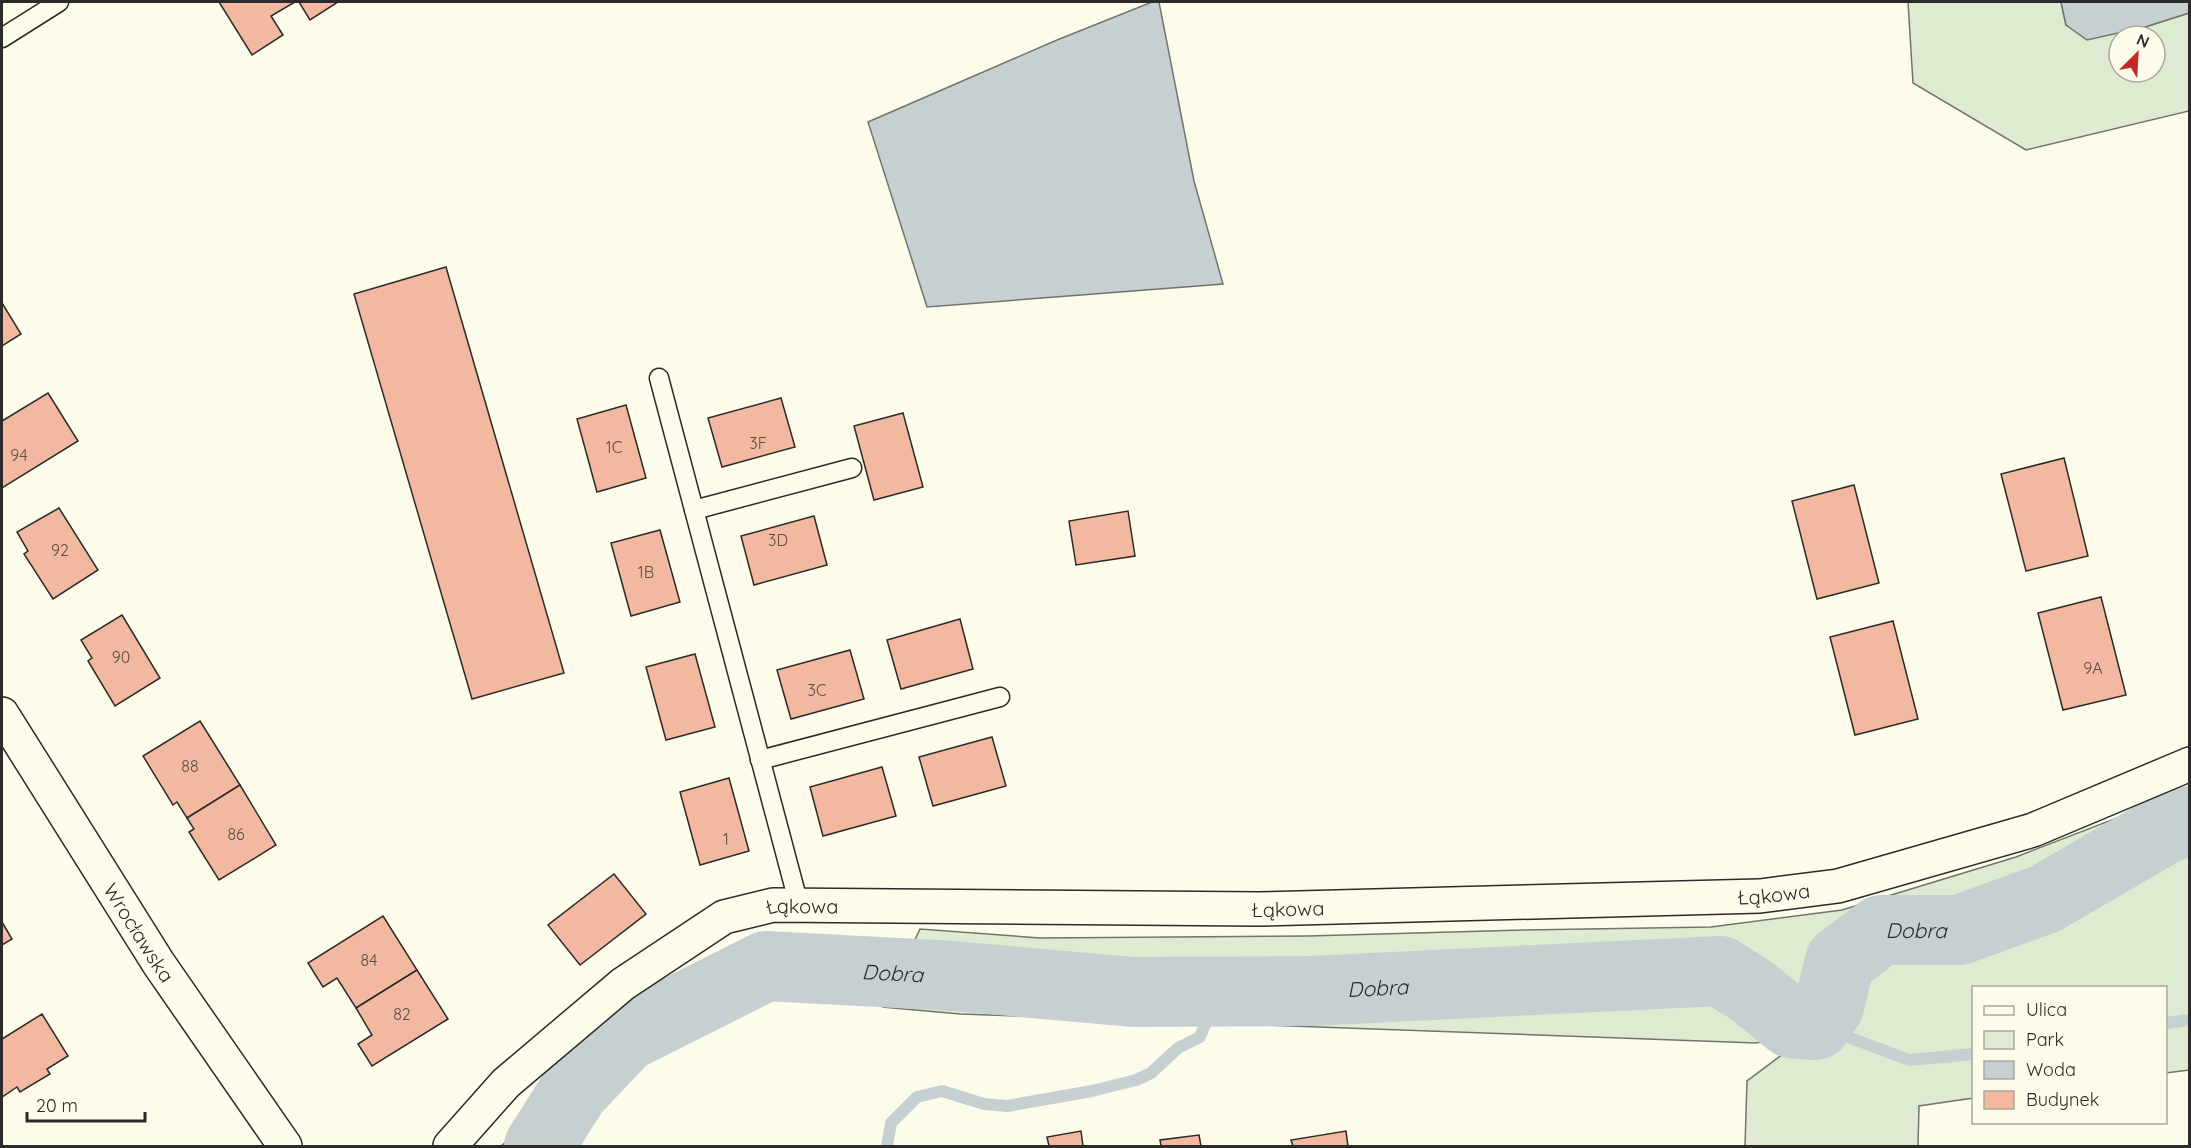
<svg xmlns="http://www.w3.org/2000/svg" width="2191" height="1148" viewBox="0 0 2191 1148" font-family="Quicksand,sans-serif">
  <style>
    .green { fill: #deebd1; stroke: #74746e; stroke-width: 1.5; fill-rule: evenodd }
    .water { fill: #c7d0d0; stroke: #74746e; stroke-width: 1.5 }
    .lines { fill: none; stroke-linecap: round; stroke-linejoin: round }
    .stream { stroke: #c7d0d0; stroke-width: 12 }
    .river { stroke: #c7d0d0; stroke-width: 70 }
    .building { fill: #f2b8a0; stroke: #2b2b2b; stroke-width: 1.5 }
    .service-casing { stroke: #2b2b2b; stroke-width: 21 }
    .minor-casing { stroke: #2b2b2b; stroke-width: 36 }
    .service { stroke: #fdfbea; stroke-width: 18 }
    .minor { stroke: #fdfbea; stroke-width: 33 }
    .labels { text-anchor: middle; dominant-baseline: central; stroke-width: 4.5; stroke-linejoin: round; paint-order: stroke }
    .number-label { font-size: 16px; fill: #5d4e48 }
    .street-label { font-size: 20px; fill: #2b2b2b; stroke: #fdfbea }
    .water-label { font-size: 21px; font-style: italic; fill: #2b2b2b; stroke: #fdfbea }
  </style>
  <rect width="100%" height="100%" fill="#fdfbea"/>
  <g class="green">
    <path d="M1908,2H2061L2066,25L2145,27L2189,13V111L2026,150L1913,83ZM2119,36H2155V72H2119Z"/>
    <path d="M2189,790V1070L2166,1073V988H1974L1973,1098L1919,1106L1918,1146H1745L1747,1081L1795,1045L1848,1023L1756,1043L960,1014L883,1007L920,929L1040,938L1308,936L1523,930L1711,927L1842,910L2016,857Z"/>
    <path d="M523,1128L569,1146H501Z"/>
  </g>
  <g class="water">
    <path d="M1152,2H1159L1194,181L1223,284L927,307L868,122L1057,40Z"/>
    <path d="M2061,2H2189V13L2145,27L2087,40L2066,25Z"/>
  </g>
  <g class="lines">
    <g class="stream">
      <path d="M2166,1023L2190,1020"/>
      <path d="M1816,1025L1909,1060L1974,1054"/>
      <path d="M887,1146L891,1123L917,1097L942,1091L984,1104L1007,1106L1092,1091L1136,1080L1151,1073L1178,1048L1200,1037L1219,991"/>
    </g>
    <path class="river" id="s1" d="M539,1146L574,1091L625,1037L766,966L954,976L1133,992L1310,991L1720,971L1752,991L1791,1023L1816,1025L1829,1006L1840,961L1881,930H1959L2045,899L2167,828L2190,821"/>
  </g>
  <g class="building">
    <path d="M219,2H295L271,16L283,35L252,55Z"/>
    <path d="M299,2H338L310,20Z"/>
    <path d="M446,267L564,673L472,699L354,294Z"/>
    <path d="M2,303L21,334L2,346Z"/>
    <path d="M48,393L78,441L2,488V421Z"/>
    <path d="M781,398L795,447L722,467L708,418Z"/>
    <path d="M626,405L646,478L597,492L577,419Z"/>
    <path d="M903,413L923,487L874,500L854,426Z"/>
    <path d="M2064,458L2088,556L2026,571L2001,474Z"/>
    <path d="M1854,485L1879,583L1817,599L1792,501Z"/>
    <path d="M59,508L98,570L53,599L24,554L28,551L17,532Z"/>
    <path d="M1128,511L1135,556L1076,565L1069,521Z"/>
    <path d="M814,516L827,565L754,585L741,536Z"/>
    <path d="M660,530L680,602L631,616L611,543Z"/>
    <path d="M2101,597L2126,695L2063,710L2038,613Z"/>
    <path d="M122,615L160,678L115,706L88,661L92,658L81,640Z"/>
    <path d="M960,619L973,669L901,689L887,640Z"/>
    <path d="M1893,621L1918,719L1855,735L1830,637Z"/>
    <path d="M850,650L864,699L791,719L777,670Z"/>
    <path d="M695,654L715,727L666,740L646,667Z"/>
    <path d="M200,721L240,785L187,818L177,802L173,805L143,756Z"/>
    <path d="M992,737L1006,786L933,806L919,757Z"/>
    <path d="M882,767L896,816L823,836L810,787Z"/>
    <path d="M729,778L749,851L700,865L680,792Z"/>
    <path d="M240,785L276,845L219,880L189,832L194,829L187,818Z"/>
    <path d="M614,874L646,914L580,965L548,925Z"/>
    <path d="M383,916L417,970L356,1008L337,978L323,987L308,963Z"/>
    <path d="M2,922L12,939L2,945Z"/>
    <path d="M417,970L448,1019L372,1066L358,1044L372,1035L356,1008Z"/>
    <path d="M42,1014L68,1056L47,1069L50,1074L20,1092L17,1087L2,1097V1039Z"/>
    <path d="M1081,1131L1083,1146H1049L1047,1137Z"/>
    <path d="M1346,1131L1348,1146H1293L1291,1140Z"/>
    <path d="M1199,1135L1201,1146H1161L1160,1140Z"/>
  </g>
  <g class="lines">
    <defs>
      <g id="service">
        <path d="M2,38L59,2"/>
        <path d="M659,378L799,905"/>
        <path d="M694,510L852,468"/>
        <path d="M760,760L1000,697"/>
      </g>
      <g id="minor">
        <path id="s2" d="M2,714L159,964L285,1146"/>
        <path id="s3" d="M450,1146L506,1083L623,984L724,917L773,905L1259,909L1760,896L1838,886L2033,830L2190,764"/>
      </g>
    </defs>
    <use href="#service" class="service-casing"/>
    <use href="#minor" class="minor-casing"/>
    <use href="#service" class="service"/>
    <use href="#minor" class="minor"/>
  </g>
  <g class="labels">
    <g class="number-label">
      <text x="758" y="443">3F</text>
      <text x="614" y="447">1C</text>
      <text x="19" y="455">94</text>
      <text x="778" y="540">3D</text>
      <text x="60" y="550">92</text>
      <text x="646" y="572">1B</text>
      <text x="121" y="657">90</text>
      <text x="2093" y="668">9A</text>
      <text x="817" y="690">3C</text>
      <text x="190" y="766">88</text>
      <text x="236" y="834">86</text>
      <text x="726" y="839">1</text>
      <text x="369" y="960">84</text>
      <text x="402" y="1014">82</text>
    </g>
    <g class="street-label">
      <text stroke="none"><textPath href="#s3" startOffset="1410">Łąkowa</textPath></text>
      <text stroke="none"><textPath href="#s3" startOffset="438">Łąkowa</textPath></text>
      <text stroke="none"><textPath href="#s3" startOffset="924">Łąkowa</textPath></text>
      <text stroke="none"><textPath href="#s2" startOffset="258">Wrocławska</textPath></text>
    </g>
    <g class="water-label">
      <text stroke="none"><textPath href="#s1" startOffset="1522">Dobra</textPath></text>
      <text stroke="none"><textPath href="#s1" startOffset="424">Dobra</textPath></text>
      <text stroke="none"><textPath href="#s1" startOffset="910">Dobra</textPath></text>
    </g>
  </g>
  <rect width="2191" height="1148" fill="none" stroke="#2b2b2b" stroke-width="6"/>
  <rect x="1972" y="986" width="195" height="138" fill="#fdfbea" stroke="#a9a89e" stroke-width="1.5"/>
  <rect x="1984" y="1006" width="30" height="9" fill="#fdfbea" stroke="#a9a89e" stroke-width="1.5"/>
  <text x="2026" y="1016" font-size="18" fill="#2b2b2b">Ulica</text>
  <rect x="1984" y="1031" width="30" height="18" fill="#deebd1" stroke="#a9a89e" stroke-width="1.5"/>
  <text x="2026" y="1046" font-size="18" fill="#2b2b2b">Park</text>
  <rect x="1984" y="1061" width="30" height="18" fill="#c7d0d0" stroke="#a9a89e" stroke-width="1.5"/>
  <text x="2026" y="1076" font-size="18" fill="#2b2b2b">Woda</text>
  <rect x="1984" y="1091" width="30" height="18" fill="#f2b8a0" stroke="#a9a89e" stroke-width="1.5"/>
  <text x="2026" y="1106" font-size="18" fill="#2b2b2b">Budynek</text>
  <g transform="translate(2137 54) rotate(24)"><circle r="28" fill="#fdfbea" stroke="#a9a89e" stroke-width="1.5"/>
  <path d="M0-4.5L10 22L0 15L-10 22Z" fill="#c62828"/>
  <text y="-9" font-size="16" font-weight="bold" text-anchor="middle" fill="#2b2b2b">N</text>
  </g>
  <path d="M27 1112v9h118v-9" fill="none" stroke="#2b2b2b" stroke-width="3"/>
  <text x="36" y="1112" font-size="18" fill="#2b2b2b" stroke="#fdfbea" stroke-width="4.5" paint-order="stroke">20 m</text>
</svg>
